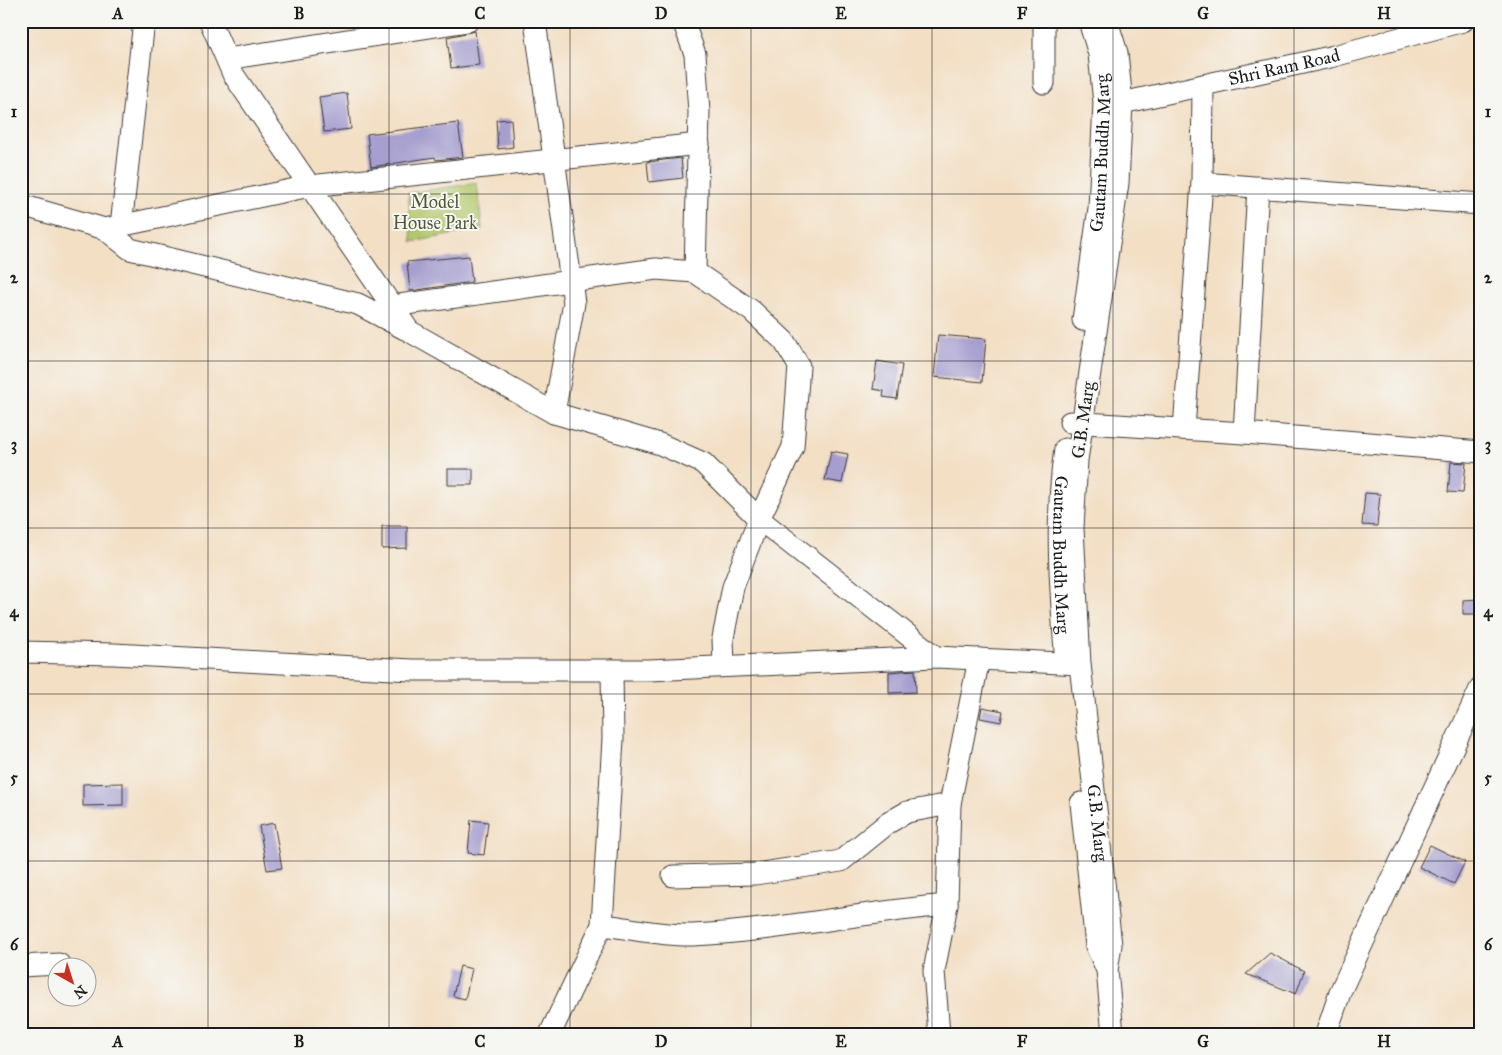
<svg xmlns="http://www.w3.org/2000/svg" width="1502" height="1055" viewBox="0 0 1502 1055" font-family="'IM FELL Great Primer',serif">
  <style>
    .green { fill: #b2c76c; stroke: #677244 }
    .building { fill: #a59ecf }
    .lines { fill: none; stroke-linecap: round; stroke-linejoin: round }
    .minor-casing { stroke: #3c3935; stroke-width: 23 }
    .minor { stroke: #fff; stroke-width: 21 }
    .grid { fill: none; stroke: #1c1c1c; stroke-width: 1; stroke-opacity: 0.55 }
    .labels { text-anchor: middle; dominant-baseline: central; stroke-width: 4; stroke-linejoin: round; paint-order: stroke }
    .street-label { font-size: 18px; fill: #1c1c1c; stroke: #f6f6f2 }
    .park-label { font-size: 18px; fill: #505838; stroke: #f6f6f2 }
    .neatline { fill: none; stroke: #1c1c1c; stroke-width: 2 }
    .grid-label { font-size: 16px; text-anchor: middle; font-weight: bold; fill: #1c1c1c }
  </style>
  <rect width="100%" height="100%" fill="#f6f6f2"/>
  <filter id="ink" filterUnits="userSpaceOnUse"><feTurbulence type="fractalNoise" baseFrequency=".02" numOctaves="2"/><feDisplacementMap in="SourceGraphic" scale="10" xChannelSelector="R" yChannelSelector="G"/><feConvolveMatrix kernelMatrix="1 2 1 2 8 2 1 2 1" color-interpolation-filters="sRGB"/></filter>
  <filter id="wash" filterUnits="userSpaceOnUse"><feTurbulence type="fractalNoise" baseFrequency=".0096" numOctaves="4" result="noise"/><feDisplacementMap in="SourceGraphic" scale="20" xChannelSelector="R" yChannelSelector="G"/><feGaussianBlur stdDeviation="1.12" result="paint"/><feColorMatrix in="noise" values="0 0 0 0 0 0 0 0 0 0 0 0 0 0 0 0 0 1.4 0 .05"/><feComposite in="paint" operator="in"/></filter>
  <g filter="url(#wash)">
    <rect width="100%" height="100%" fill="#f3dfc4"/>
    <path class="green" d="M477,183L482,229L412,242L408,193Z"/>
    <g id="blocks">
      <g class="building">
        <path d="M475,31L479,65L451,68L447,37Z"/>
        <path d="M347,93L351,129L324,132L319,97Z"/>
        <path d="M511,119L513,147L498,149L496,120Z"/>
        <path d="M458,123L463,157L436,160L435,157L371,167L367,134Z"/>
        <path d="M681,158L683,178L649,182L647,162Z"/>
        <path d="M469,256L472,282L410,291L407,262Z"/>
        <path d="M938,335L986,339L982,382L934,377Z"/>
        <path d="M877,361L902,365L897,399L883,397L884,391L873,389Z"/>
        <path d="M831,451L848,454L842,483L825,480Z"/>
        <path d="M1451,462L1466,463L1463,493L1448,492Z"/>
        <rect x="448" y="469" width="25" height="16"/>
        <path d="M1365,493L1380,494L1377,526L1362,525Z"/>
        <path d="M382,526H407V548L382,549Z"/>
        <path d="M1481,599V614H1463V600Z"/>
        <path d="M915,670L916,692L889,693V672Z"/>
        <path d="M982,707L1003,711L1001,722L980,718Z"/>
        <path d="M123,783V805L83,806V784Z"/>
        <path d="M471,820L488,822L484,855L468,853Z"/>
        <path d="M274,823L282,868L267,870L259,826Z"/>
        <path d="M1430,845L1465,862L1454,884L1419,867Z"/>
        <path d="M1270,953L1304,971L1296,994L1246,974Z"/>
        <path d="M460,966L472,969L465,999L453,996Z"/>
      </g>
    </g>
  </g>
  <g filter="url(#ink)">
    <use href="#blocks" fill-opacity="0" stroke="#3c3935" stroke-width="1"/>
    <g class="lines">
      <defs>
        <g id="minor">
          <path d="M210,21L233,74L409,331L554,413L660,444L703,463L759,519L936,657L1080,664"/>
          <path d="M535,21L574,303L554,413"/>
          <path d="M683,21L695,54L699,112L695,272"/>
          <path d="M1044,21V83"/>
          <path id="s1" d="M1107,21L1117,53L1122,103L1118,183L1077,460L1073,528L1080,664L1111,945L1107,970L1113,1034"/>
          <path d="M227,59L468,21"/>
          <path id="s2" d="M1108,103H1122L1330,57L1463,21"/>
          <path d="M1202,183L1481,204"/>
          <path d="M21,205L105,229L130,249L358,304L405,329"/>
          <path d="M121,226L144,21"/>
          <path d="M105,229L310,186L699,144"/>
          <path d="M392,306L656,269L695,272L752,311L784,341L799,366L793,447L759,519L733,587L723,638L724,666"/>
          <path id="s3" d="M1083,320L1099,208L1104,103L1099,54L1089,21"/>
          <path d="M1070,422L1244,433L1481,452"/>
          <path d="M1184,429L1202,183L1203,85"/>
          <path d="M1244,433L1258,187"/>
          <path id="s4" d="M1065,449C1055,516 1060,584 1065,651"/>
          <path d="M21,652L114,654L412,670H649L936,657"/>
          <path d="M1081,803L1096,946L1107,970"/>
          <path d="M673,876L755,874L841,861L888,823L907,812L950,804"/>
          <path d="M602,925C631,928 663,936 693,935C778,931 862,912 947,905"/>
          <path d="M21,966L59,964"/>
          <path d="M550,1034L602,925L613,739L612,670"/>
          <path d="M939,1034L934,971L947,905L950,804L979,659"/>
          <path d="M1326,1034L1341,990L1481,687"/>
        </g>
      </defs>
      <use href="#minor" class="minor-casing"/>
      <use href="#minor" class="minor"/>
    </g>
  </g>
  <path class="grid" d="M208,21V1034M389,21V1034M570,21V1034M751,21V1034M932,21V1034M1113,21V1034M1294,21V1034M21,194H1481M21,361H1481M21,528H1481M21,694H1481M21,861H1481"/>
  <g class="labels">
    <g class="street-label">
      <text stroke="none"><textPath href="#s2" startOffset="180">Shri Ram Road</textPath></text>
      <text stroke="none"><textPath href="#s3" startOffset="168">Gautam Buddh Marg</textPath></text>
      <text transform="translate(1083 420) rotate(-82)">G.B. Marg</text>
      <text stroke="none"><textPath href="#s4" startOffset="106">Gautam Buddh Marg</textPath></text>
      <text stroke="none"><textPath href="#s1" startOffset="808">G.B. Marg</textPath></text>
    </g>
    <g class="park-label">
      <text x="435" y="202">Model<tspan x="435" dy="21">House Park</tspan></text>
    </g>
  </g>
  <rect width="1502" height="1055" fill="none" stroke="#f6f6f2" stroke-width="55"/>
  <g transform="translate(72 982) rotate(141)"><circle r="24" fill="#f6f6f2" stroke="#9f9f9c"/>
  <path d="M0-4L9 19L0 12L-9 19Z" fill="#c8321e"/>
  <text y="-8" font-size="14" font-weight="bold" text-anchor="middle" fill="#1c1c1c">N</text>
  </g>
  <rect x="28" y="28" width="1446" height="1000" class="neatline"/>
  <g class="grid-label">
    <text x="118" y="19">A</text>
    <text x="299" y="19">B</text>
    <text x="480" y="19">C</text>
    <text x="661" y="19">D</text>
    <text x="841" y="19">E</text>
    <text x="1022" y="19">F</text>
    <text x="1203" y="19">G</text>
    <text x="1384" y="19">H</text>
    <text x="14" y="117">1</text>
    <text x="1488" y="117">1</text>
    <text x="14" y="283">2</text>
    <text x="1488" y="283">2</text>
    <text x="14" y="450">3</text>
    <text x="1488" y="450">3</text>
    <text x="14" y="617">4</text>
    <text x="1488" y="617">4</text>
    <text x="14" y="783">5</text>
    <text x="1488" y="783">5</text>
    <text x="14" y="950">6</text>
    <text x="1488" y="950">6</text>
    <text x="118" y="1047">A</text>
    <text x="299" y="1047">B</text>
    <text x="480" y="1047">C</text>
    <text x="661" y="1047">D</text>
    <text x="841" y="1047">E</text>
    <text x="1022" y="1047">F</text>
    <text x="1203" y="1047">G</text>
    <text x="1384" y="1047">H</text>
  </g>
</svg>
